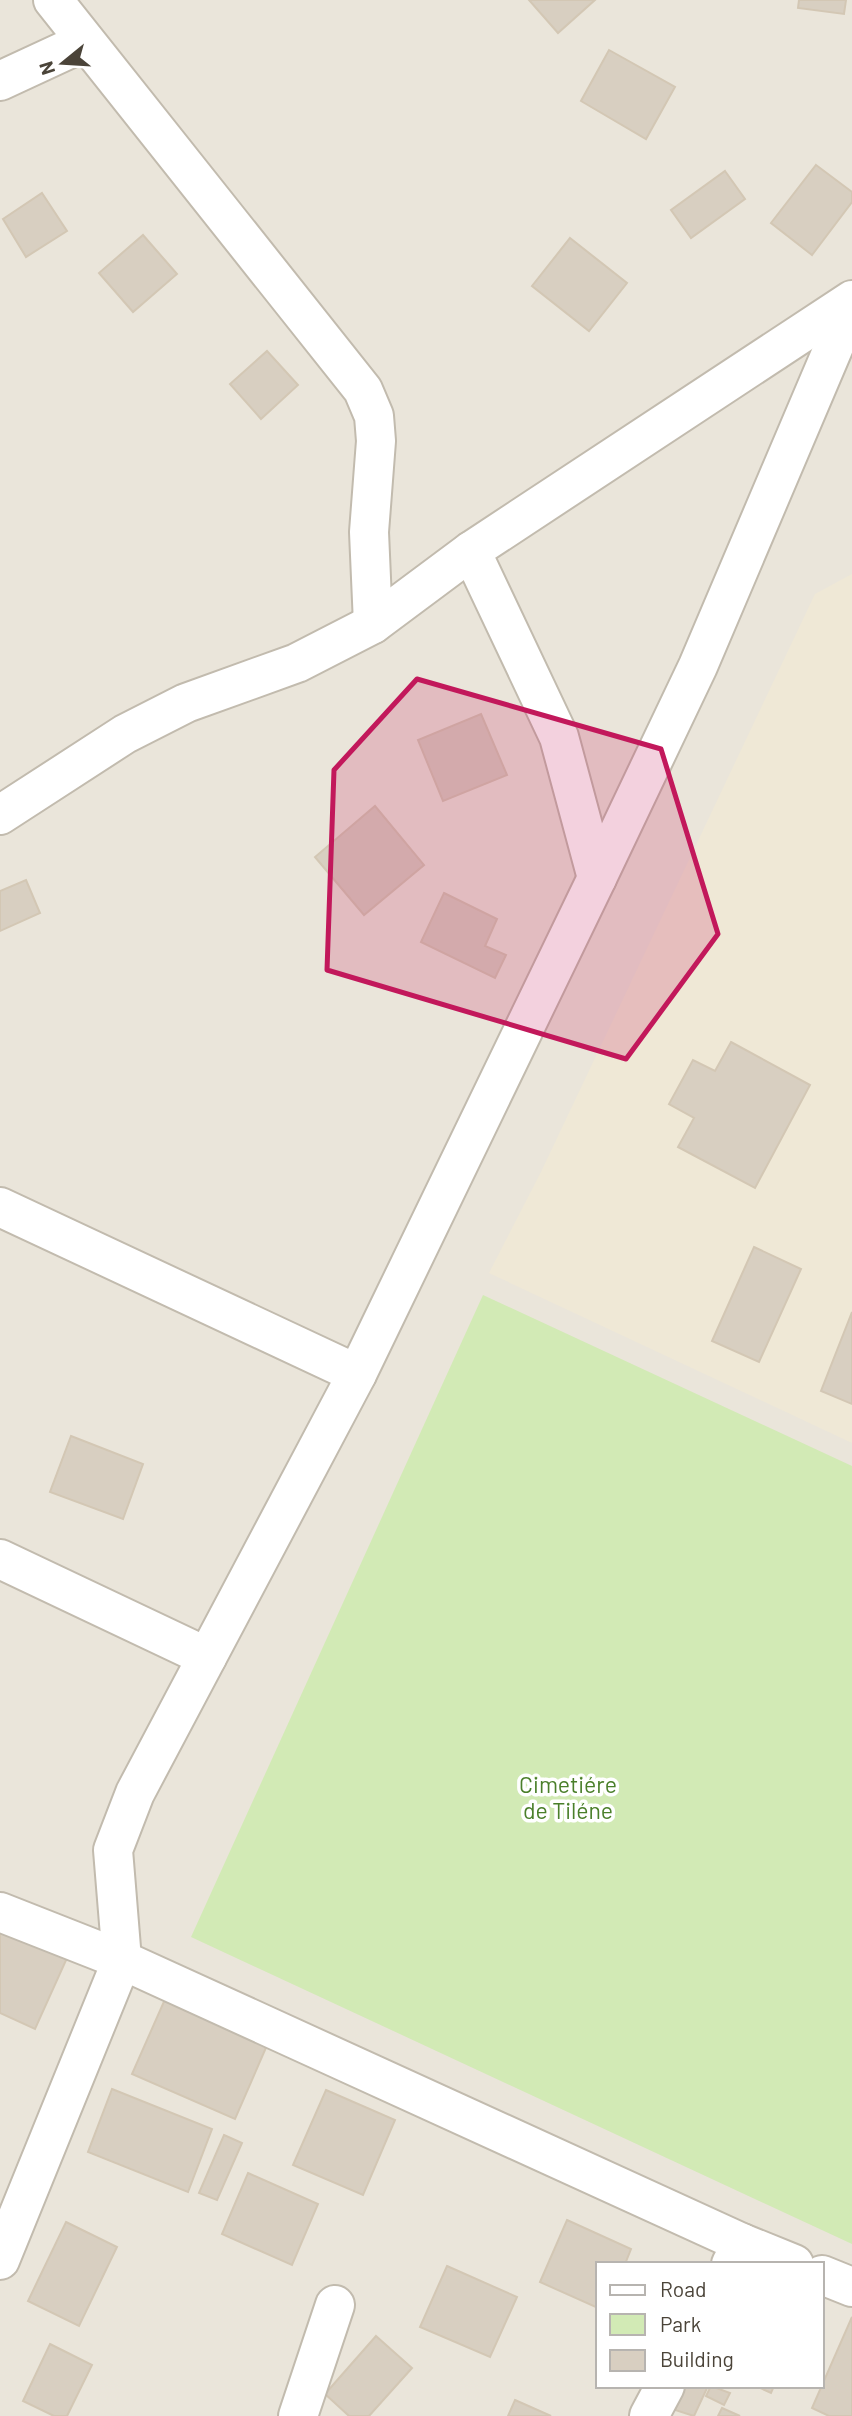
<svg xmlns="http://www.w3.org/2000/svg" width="852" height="2416" viewBox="0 0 852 2416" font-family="Barlow,sans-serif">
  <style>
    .residential { fill: #eae5da; fill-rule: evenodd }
    .education { fill: #efe8d6 }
    .green { fill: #d2eab5 }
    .building { fill: #d8cfc1; stroke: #d3c7b4; stroke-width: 2 }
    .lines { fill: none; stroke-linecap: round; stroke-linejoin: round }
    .minor-casing { stroke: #c2bbae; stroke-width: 42 }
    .minor { stroke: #fff; stroke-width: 38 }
    .marked { fill: #c2185b; fill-opacity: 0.2; stroke: #c2185b; stroke-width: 5; stroke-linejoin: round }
    .labels { text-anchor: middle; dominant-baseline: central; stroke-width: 7; stroke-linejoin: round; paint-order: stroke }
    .park-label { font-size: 23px; fill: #4a7f2a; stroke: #fff }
  </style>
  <rect width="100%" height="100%" fill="#f6f3ec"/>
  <path class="residential" d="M0,0H852V2416H0ZM598,2264H822V2386H598Z"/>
  <path class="education" d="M852,574V1443L489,1273L541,1172L815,594Z"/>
  <path class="green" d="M483,1295L852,1466V2244L191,1937Z"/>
  <g class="building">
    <path d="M529,0H595L558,33Z"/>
    <path d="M799,0H846L844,14L798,8Z"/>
    <path d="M609,50L675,87L646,139L581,101Z"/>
    <path d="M816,165L852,192V202L812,255L771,223Z"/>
    <path d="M725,171L745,199L691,238L671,210Z"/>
    <path d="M42,193L67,231L26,257L3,219Z"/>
    <path d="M143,235L177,274L133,312L99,273Z"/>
    <path d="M570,238L627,283L589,331L532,286Z"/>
    <path d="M267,351L298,385L261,419L230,384Z"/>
    <path d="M481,714L507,775L443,801L418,740Z"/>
    <path d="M375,806L424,865L364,915L315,857Z"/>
    <path d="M26,880L40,913L0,931V891Z"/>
    <path d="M444,893L497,919L485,946L506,955L495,978L421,942Z"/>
    <path d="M731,1042L810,1085L755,1188L678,1147L694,1118L669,1104L693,1060L715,1071Z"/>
    <path d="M754,1247L801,1269L759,1362L712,1341Z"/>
    <path d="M852,1312V1404L821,1391Z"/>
    <path d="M71,1436L143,1464L123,1519L50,1492Z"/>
    <path d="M0,1927L67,1958L35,2029L0,2013Z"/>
    <path d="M166,1997L268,2043L235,2119L132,2074Z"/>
    <path d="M112,2089L212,2129L188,2192L88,2152Z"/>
    <path d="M326,2090L395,2120L363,2195L293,2165Z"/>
    <path d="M224,2135L242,2143L217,2200L199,2193Z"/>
    <path d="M248,2173L318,2204L292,2265L222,2234Z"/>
    <path d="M567,2220L631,2249L625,2264H598V2308L540,2282Z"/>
    <path d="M66,2222L117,2247L79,2326L28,2301Z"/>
    <path d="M447,2266L517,2297L490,2357L420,2327Z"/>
    <path d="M852,2317V2416H829L812,2408Z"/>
    <path d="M376,2336L412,2368L369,2416H349L325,2394Z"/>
    <path d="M50,2344L92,2365L67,2416H54L23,2401Z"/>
    <path d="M686,2386H708L694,2416L675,2410Z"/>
    <path d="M711,2386L730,2393L724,2405L706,2396Z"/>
    <path d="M756,2386H774L771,2393Z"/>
    <path d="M515,2400L551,2416H508Z"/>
    <path d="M722,2408L740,2416H718Z"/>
  </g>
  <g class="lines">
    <defs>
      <g id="minor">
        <path d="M53,0L363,390L374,416L376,441L369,532L373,624"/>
        <path d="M0,81L84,42"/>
        <path d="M471,551L559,737L597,878"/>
        <path d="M0,815L125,734L186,703L297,663L373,624L471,551L852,300"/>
        <path d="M0,1207L357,1374"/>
        <path d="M0,1559L207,1657"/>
        <path d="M0,1912L122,1960L742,2243"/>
        <path d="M0,2260L122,1960L113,1850L135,1793L357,1374L597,878L698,666L852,304"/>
        <path d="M731,2264L742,2243L794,2264"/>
        <path d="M822,2275L852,2287"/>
        <path d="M298,2416L335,2305"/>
        <path d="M649,2416L665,2386"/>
      </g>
    </defs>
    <use href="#minor" class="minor-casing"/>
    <use href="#minor" class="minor"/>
  </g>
  <path class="marked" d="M417,679L661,749L718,934L626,1059L327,970L334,770Z"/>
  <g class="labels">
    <g class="park-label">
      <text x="568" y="1784">Cimetiére<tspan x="568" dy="26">de Tiléne</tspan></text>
    </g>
  </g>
  <rect x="596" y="2262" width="228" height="126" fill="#ffffff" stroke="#b7b4b0" stroke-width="2"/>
  <rect x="610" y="2285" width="35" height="10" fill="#ffffff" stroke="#b7b4b0" stroke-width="2"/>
  <text x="660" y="2297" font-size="21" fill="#4b4439">Road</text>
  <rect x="610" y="2314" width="35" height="21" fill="#d2eab5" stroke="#b7b4b0" stroke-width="2"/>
  <text x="660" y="2332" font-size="21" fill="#4b4439">Park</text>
  <rect x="610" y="2350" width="35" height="21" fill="#d8cfc1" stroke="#b7b4b0" stroke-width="2"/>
  <text x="660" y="2367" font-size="21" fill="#4b4439">Building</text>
  <g transform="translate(63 63) rotate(252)" stroke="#ffffff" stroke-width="5" paint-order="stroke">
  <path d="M0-5L12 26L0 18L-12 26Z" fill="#4b4439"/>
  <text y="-10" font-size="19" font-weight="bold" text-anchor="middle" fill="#4b4439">N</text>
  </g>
</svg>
